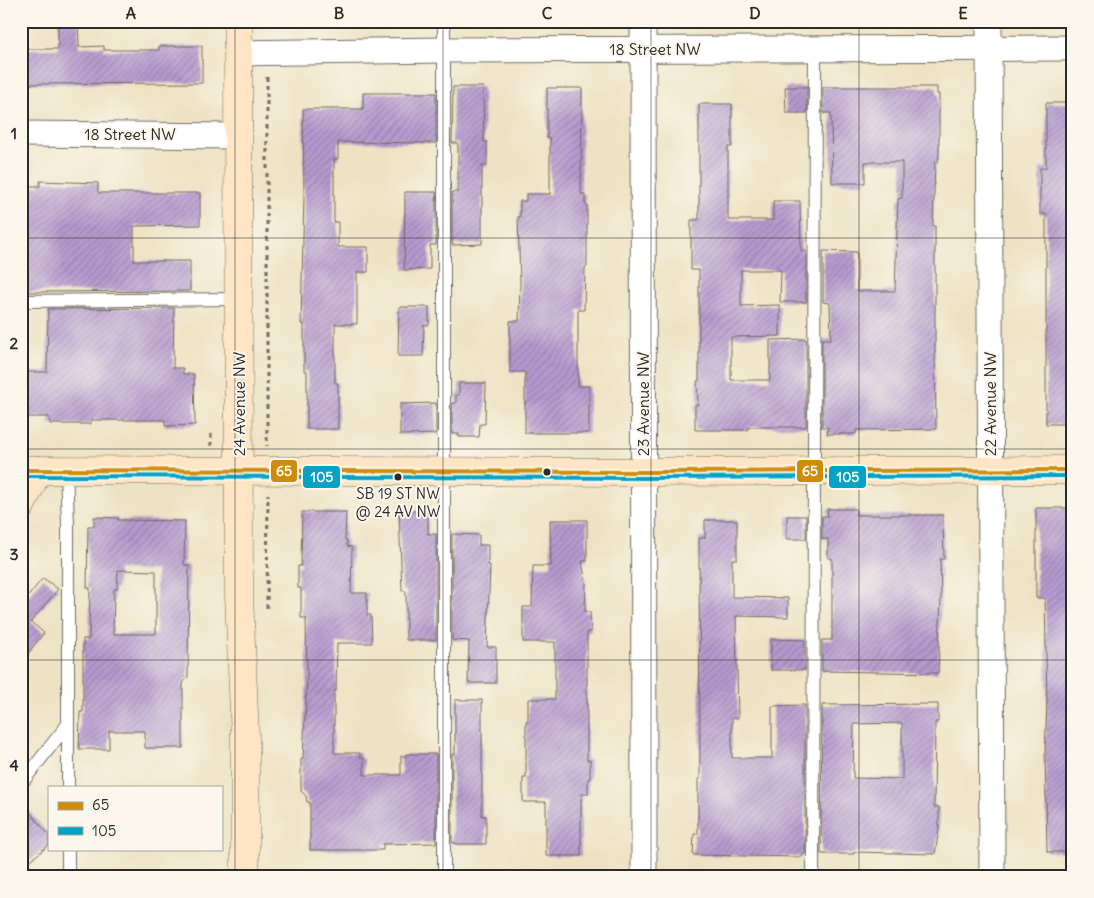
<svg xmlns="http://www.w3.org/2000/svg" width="1094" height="898" viewBox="0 0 1094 898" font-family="Delius,sans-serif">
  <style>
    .building { fill: url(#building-hatch); fill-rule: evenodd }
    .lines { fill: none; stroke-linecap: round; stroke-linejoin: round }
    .lane-casing { stroke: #6f6b61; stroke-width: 14 }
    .street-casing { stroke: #6f6b61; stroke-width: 27 }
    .secondary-casing { stroke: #6f6b61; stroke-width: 29 }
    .path { stroke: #6f6b61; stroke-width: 3; stroke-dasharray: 4 4; stroke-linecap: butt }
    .lane { stroke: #fff; stroke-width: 12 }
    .street { stroke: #fff; stroke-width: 25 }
    .secondary { stroke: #fde5c5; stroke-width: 28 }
    .bus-1-casing { stroke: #fbf7ec; stroke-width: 8 }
    .bus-2-casing { stroke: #fbf7ec; stroke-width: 8 }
    .bus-1 { stroke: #ce8d09; stroke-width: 4 }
    .bus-2 { stroke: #02a3c6; stroke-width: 4 }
    .grid { fill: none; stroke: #2b2b2b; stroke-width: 1; stroke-opacity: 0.55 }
    .bus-dot { fill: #2b2b2b; stroke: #fbf7ec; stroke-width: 2 }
    .labels { text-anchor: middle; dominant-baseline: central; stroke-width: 4; stroke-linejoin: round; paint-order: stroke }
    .bus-label { font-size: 15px; fill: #2b2b2b; stroke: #fbf7ec }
    .street-label { font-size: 16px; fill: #2b2b2b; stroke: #fbf7ec }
    .line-badge { stroke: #fbf7ec; stroke-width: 2 }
    .badge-label { font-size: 14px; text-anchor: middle; font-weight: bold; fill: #fff }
    .neatline { fill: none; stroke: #2b2b2b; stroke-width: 2 }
    .grid-label { font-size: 16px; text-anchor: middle; font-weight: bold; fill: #2b2b2b }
  </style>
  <defs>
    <pattern id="building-hatch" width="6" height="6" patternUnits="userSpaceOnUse" patternTransform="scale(1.25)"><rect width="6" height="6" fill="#b59bcf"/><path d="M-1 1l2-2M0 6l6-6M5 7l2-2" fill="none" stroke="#937fa8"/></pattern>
  </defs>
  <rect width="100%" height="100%" fill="#fbf7ec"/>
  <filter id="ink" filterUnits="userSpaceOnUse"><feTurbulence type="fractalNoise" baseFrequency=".02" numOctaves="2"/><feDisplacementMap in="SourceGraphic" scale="10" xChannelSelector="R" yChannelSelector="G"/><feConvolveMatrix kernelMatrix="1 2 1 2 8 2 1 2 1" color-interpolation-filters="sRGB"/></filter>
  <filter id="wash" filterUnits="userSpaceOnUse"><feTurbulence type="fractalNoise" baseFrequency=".0096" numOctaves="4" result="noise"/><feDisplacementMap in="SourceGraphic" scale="20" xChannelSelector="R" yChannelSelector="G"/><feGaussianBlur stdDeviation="1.12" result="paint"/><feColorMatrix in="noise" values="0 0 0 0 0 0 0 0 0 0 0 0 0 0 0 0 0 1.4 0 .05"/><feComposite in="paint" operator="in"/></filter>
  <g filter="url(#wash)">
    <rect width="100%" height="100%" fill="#ede3c4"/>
    <g id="blocks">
      <g class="building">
        <path d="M58,21H78L79,47L104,46V50H159V46H202V83L21,84V49H58Z"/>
        <path d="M453,87H483L484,142H487V166H482V244L452,245V192H458V143H452Z"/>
        <path d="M785,87H807V113H786Z"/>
        <path d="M823,87H937V94H939V154L938,162H935L933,226H935V350L936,429L856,430V434H827L828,427H822V339H831L830,303L823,302V251L857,252V291H895L898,199L902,198V162H865V183H832L831,113H823Z"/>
        <path d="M547,88H582L581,194H585V204H587V267H585L584,310H578V386H589V433H525V372H510V321H519L520,282L518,217H520V201H526V194H550V138H547Z"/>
        <path d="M363,93H436V143L338,142V159H334V222H338V247H368V272H357V324H335V383H338V429H307V371H304V324H301L304,196L303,109H363Z"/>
        <path d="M1046,103H1073V424H1046V214H1040V168H1046Z"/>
        <path d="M699,104H732V147H728V220H773V201H800L801,251H806V302H780L781,270H741V306L780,305V336L731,337V380H770V340L806,339V427H748V430H695V405H698L697,381H699V270H691V220H699Z"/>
        <path d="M40,181L98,183V193H200V225L134,226V261H190V291L21,292V186H40Z"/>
        <path d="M405,192H436V245H430V269L404,270Z"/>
        <path d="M399,307H429V325H424L423,356H398Z"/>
        <path d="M174,308L173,368H183V374H194L195,425L165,426V420H91V424H50L49,417H22V372H47L48,309Z"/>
        <path d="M459,383H486L485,424H480L479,437H459V434H452V403H456V395H459Z"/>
        <path d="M436,403V434L400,435V404Z"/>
        <path d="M1036,508H1069V557H1073V852H1047L1045,753L1047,703L1045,598H1036Z"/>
        <path d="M827,509H856V515H943L944,559H940L941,597L938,673L822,671V640H832V558H828V539H822V516H828Z"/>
        <path d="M399,511H428V534H436V640H406V591H402Z"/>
        <path d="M302,512H346L345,540H347V546L352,547L351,593H367V615H371L372,643H337L336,691H334V753H360V758H364V775H401V756H406V754H436V843L383,844V850H310V802H307L306,796L301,791V759H303L307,676L306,618H301V588H298V566H301Z"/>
        <rect x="787" y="516" width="19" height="23"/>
        <path d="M94,517L118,518V520L185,521L184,565H189L188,677L183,683V748H145V731H109V749H79L80,712H83V639H89L90,588H87L88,526H94ZM118,570L156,571V634H113L114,589H117Z"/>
        <path d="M550,520H587V561H582L586,584L585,612H590L591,632H587V760H590V779H588V794H582L581,802V856H546V802H523V778H526V721H528V699H555V642H523V607H532L533,566H551Z"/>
        <path d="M705,520H737V559H732V597L788,598V617L736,616L738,718H732V758H772V706L805,705V854H802V857L693,855L694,834H698V779H700L699,538H705Z"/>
        <path d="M452,534L479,535V545H488V565H490L487,647H496V683H468L469,641L452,640Z"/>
        <path d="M43,578L58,589L31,622L44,633L21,662V605Z"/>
        <path d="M771,639L805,640V670H771Z"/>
        <path d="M455,700H482V816H486V844H456V843H452V754H455Z"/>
        <path d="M938,704V722H935L934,807H939V829L935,854L854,852V854H821L822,705ZM902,723V779L853,778L854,724Z"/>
        <path d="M21,802L49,835V845L21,868Z"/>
      </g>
    </g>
  </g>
  <g filter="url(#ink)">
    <use href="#blocks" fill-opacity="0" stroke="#6f6b61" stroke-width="1"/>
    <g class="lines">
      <defs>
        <g id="lane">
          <path d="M21,301L239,299"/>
          <path d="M66,471L68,524V787"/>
          <path d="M21,784L68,724"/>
          <path d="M68,849V877"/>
          <path d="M444,877V21"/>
          <path d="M813,877L815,49"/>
        </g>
        <g id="street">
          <path d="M643,21L644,877"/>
          <path d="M989,21L992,877"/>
          <path d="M238,53L444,50L1073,48"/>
          <path d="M21,134L238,136"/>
        </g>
        <g id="secondary">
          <path d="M238,21L239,595L245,738V877"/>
          <path d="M21,470L643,472L1073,470"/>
          <path d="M21,506L38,470"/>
        </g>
      </defs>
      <use href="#lane" class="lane-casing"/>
      <use href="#street" class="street-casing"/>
      <use href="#secondary" class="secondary-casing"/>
      <g class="path">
        <path d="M267,77V446"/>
        <path d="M211,446V430"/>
        <path d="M267,608L268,494"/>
      </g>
      <use href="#lane" class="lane"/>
      <use href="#street" class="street"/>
      <use href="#secondary" class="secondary"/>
      <defs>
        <path id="bus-1" d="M21,470L643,472L1073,470"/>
        <path id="bus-2" d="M21,476L643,478L1073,476"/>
      </defs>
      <use href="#bus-1" class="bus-1-casing"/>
      <use href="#bus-2" class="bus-2-casing"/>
      <use href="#bus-1" class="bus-1"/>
      <use href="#bus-2" class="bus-2"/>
    </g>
  </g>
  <path class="grid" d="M235,21V877M443,21V877M651,21V877M859,21V877M21,238H1073M21,449H1073M21,660H1073"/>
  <g class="bus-dot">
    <circle cx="547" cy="472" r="4.5"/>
    <circle cx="398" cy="477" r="4.5"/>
  </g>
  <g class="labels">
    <g class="bus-label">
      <text x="398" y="493">SB 19 ST NW<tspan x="398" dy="18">@ 24 AV NW</tspan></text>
    </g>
    <g class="street-label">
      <text x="655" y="49">18 Street NW</text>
      <text x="130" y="134">18 Street NW</text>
      <text transform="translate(239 404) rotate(-90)">24 Avenue NW</text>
      <text transform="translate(643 404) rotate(-90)">23 Avenue NW</text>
      <text transform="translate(990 404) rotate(-90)">22 Avenue NW</text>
    </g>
  </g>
  <g class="line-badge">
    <rect x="270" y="459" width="28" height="24" rx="5" fill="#ce8d09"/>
    <rect x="796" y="459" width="28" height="24" rx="5" fill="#ce8d09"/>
    <rect x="302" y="465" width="39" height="24" rx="5" fill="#02a3c6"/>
    <rect x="828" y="465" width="39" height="24" rx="5" fill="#02a3c6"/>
  </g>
  <g class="badge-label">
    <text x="284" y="476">65</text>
    <text x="810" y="476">65</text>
    <text x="322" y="482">105</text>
    <text x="848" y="482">105</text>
  </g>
  <rect width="1094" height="898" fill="none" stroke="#fbf7ec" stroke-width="55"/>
  <rect x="48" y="786" width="175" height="65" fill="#fbf7ec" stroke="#a8a59f"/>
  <rect x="58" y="802" width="25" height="8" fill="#ce8d09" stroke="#a8a59f"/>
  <text x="92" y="810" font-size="15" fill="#2b2b2b">65</text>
  <rect x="58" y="827" width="25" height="8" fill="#02a3c6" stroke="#a8a59f"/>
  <text x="92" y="836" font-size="15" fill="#2b2b2b">105</text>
  <rect x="28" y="28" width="1038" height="842" class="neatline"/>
  <g class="grid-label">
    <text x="131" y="19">A</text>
    <text x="339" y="19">B</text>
    <text x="547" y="19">C</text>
    <text x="755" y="19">D</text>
    <text x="963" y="19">E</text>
    <text x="14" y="139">1</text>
    <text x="14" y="349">2</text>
    <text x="14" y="560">3</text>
    <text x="14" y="771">4</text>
  </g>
</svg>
